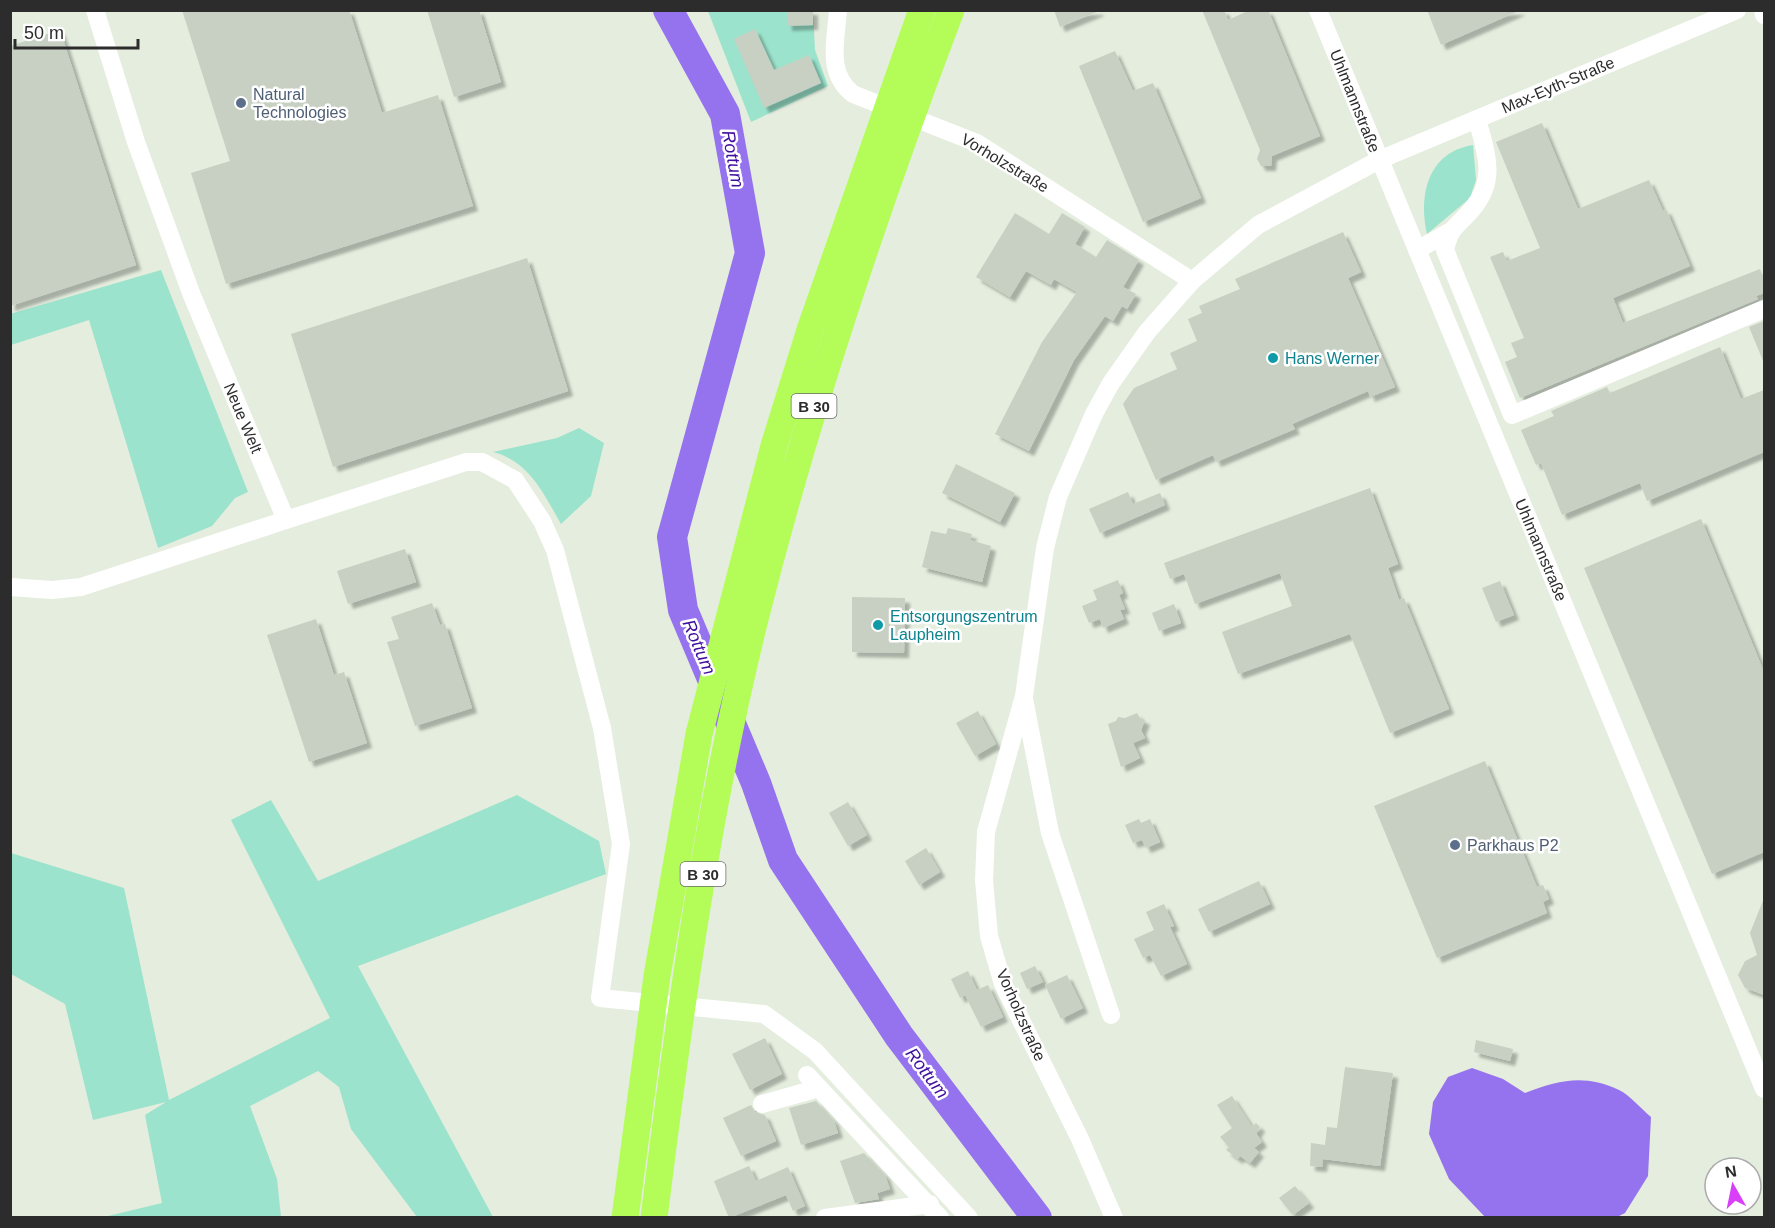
<svg xmlns="http://www.w3.org/2000/svg" width="1775" height="1228" viewBox="0 0 1775 1228" font-family="Arial,sans-serif">
  <style>
    .green { fill: #9be3cc }
    .water { fill: #9572ee }
    .lines { fill: none; stroke-linecap: round; stroke-linejoin: round }
    .river { stroke: #9572ee; stroke-width: 30 }
    .building { fill: #c7d0c3; filter: url(#shadow) }
    .minor { stroke: #fff; stroke-width: 18 }
    .highway { stroke: #b4fd59; stroke-width: 27 }
    .service-dot { fill: #5c6f8a; stroke: #fff; stroke-width: 2 }
    .culture-dot { fill: #0f9aa8; stroke: #fff; stroke-width: 2 }
    .labels { text-anchor: middle; dominant-baseline: central; stroke-width: 5; stroke-linejoin: round; paint-order: stroke }
    .shield { fill: #fff; stroke: #6b6b6b; stroke-width: 1.5 }
    .shield-label { font-size: 15px; font-weight: bold; fill: #2c2c2c }
    .street-label { font-size: 16px; fill: #2c2c2c; stroke: #fff }
    .service-label { font-size: 16px; fill: #4e5e75; stroke: #fff; text-anchor: start }
    .culture-label { font-size: 16px; fill: #0d838f; stroke: #fff; text-anchor: start }
    .water-label { font-size: 18px; font-style: italic; fill: #410e9d; stroke: #fff }
  </style>
  <defs>
    <filter id="shadow"><feDropShadow dx="5" dy="5" stdDeviation="1.5" flood-color="#0004"/></filter>
  </defs>
  <rect width="100%" height="100%" fill="#e4edde"/>
  <g class="green">
    <path d="M708,11H813L815,50L828,86L751,122Z"/>
    <path d="M1473,145L1476,180L1470,198L1427,234C1418,195 1428,152 1473,145Z"/>
    <path d="M161,270L248,492L235,498L212,526L158,548L89,320L11,345L10,314Z"/>
    <path d="M579,428L604,443L591,496L561,524C544,494 529,461 493,452L557,438Z"/>
    <path d="M517,795L599,841L606,874L358,966L493,1217H417L351,1129L339,1087L318,1071L250,1106L277,1179L281,1217H104L162,1203L145,1115L166,1102L93,1120L65,1004L11,974V853L124,888L169,1100L330,1018L231,820L271,800L318,881Z"/>
  </g>
  <path class="water" d="M1472,1068L1503,1079L1525,1093C1560,1080 1584,1074 1619,1090C1630,1095 1641,1109 1651,1117L1648,1176L1625,1213L1615,1218L1485,1217L1449,1179L1429,1134L1433,1102L1448,1077Z"/>
  <g class="lines">
    <path class="river" d="M668,10L725,114L750,253L672,537L683,610L756,783L783,860L899,1036L1037,1218"/>
  </g>
  <g class="building">
    <path d="M182,10H349L382,113L438,95L473,206L226,284L191,173L230,161Z"/>
    <path d="M427,10H479L501,82L454,97Z"/>
    <path d="M787,10H813V25L787,26Z"/>
    <path d="M1054,10H1099V11L1060,27Z"/>
    <path d="M1202,10H1224L1228,20L1250,10H1268L1320,136L1272,156L1271,166H1261L1257,159L1260,150Z"/>
    <path d="M1427,10H1521L1441,45Z"/>
    <path d="M755,29L774,70L809,55L821,83L764,108L734,39Z"/>
    <path d="M60,30L136,265L10,306V46Z"/>
    <path d="M1115,51L1133,91L1153,83L1201,198L1143,222L1079,66Z"/>
    <path d="M1542,123L1578,209L1649,180L1663,211L1666,209L1690,266L1613,298L1623,323L1760,269L1764,280V293L1756,296L1758,299L1520,398L1505,362L1517,357L1511,343L1524,338L1490,257L1503,252L1507,261L1540,248L1496,142Z"/>
    <path d="M1015,213L1049,234L1062,213L1085,227L1075,244L1096,257L1107,240L1139,260L1123,287L1136,294L1127,309L1122,306L1113,321L1105,316L1074,360L1029,451L995,434L1042,342L1077,292L1054,279L1051,285L1026,271L1010,297L976,277Z"/>
    <path d="M1343,232L1361,272L1348,278L1395,387L1370,397L1368,391L1292,424L1295,429L1216,462L1213,455L1156,480L1123,404L1134,388L1177,369L1170,353L1197,341L1188,319L1202,313L1199,306L1240,289L1235,279Z"/>
    <path d="M527,258L568,391L333,467L291,334Z"/>
    <path d="M1764,321V363L1749,327Z"/>
    <path d="M1720,347L1741,399L1764,390V452L1647,501L1640,483L1562,515L1541,463L1536,465L1521,430L1554,416L1551,411L1607,387L1610,393Z"/>
    <path d="M956,464L1015,493L1000,522L942,493Z"/>
    <path d="M1370,488L1398,564L1388,568L1399,600L1404,598L1449,709L1390,733L1350,634L1238,674L1222,632L1292,606L1280,573L1195,604L1184,574L1170,579L1164,563Z"/>
    <path d="M1128,492L1133,504L1160,493L1165,505L1100,533L1089,509Z"/>
    <path d="M1701,519L1764,672V852L1712,874L1584,568Z"/>
    <path d="M948,528L972,534L970,540L991,546L982,582L922,567L931,531L946,534Z"/>
    <path d="M405,549L416,582L348,604L337,571Z"/>
    <path d="M1118,580L1123,593L1119,595L1125,609L1120,610L1124,619L1103,628L1100,619L1089,623L1082,606L1097,600L1093,590Z"/>
    <path d="M1500,581L1514,615L1496,622L1482,588Z"/>
    <path d="M852,597L905,598L904,653L852,652Z"/>
    <path d="M432,603L440,625L445,624L472,708L415,726L387,642L399,639L391,617Z"/>
    <path d="M1174,604L1181,623L1159,631L1152,613Z"/>
    <path d="M316,619L334,675L344,672L367,743L309,762L267,635Z"/>
    <path d="M978,711L996,744L975,756L956,723Z"/>
    <path d="M1137,713L1140,718L1145,720L1141,730L1145,738L1133,743L1140,758L1121,767L1108,724L1116,721L1118,717L1125,718Z"/>
    <path d="M1485,761L1537,887L1543,885L1549,899L1543,902L1547,913L1437,958L1374,806Z"/>
    <path d="M848,802L867,835L848,846L829,813Z"/>
    <path d="M1139,819L1141,823L1150,819L1160,842L1146,848L1142,840L1133,843L1125,825Z"/>
    <path d="M926,848L940,872L919,885L905,861Z"/>
    <path d="M1259,881L1270,904L1209,932L1198,909Z"/>
    <path d="M1764,898V995L1745,988L1738,975L1745,961L1757,955L1750,933Z"/>
    <path d="M1164,904L1174,926L1170,927L1187,964L1161,976L1150,955L1143,958L1134,939L1154,930L1146,912Z"/>
    <path d="M1035,966L1043,982L1027,989L1020,973Z"/>
    <path d="M968,971L977,990L988,985L1003,1017L981,1027L965,995L960,998L951,979Z"/>
    <path d="M1067,975L1083,1008L1061,1019L1045,985Z"/>
    <path d="M765,1038L782,1074L750,1090L732,1054Z"/>
    <path d="M1476,1040L1513,1049L1510,1061L1474,1052Z"/>
    <path d="M1345,1067L1393,1073L1380,1166L1323,1159L1322,1167L1310,1166L1311,1143L1325,1145L1327,1127L1337,1128Z"/>
    <path d="M1232,1096L1252,1127L1256,1123L1260,1127L1256,1133L1262,1142L1254,1148L1259,1152L1250,1163L1240,1156L1238,1159L1226,1150L1229,1147L1220,1137L1232,1128L1217,1105Z"/>
    <path d="M816,1101L834,1121L838,1133L801,1145L789,1108Z"/>
    <path d="M751,1105L755,1112L765,1115L776,1141L741,1156L723,1118Z"/>
    <path d="M864,1153L885,1175L890,1189L877,1193L879,1199L855,1203L840,1161Z"/>
    <path d="M749,1166L756,1181L788,1167L805,1206L793,1211L786,1195L729,1218L714,1181Z"/>
    <path d="M1295,1186L1309,1203L1293,1215L1279,1198Z"/>
  </g>
  <g class="lines">
    <g class="minor">
      <path d="M95,10L136,142L191,293L286,520L466,462H482L515,480L542,521L555,550L602,728L621,844L600,998L764,1014L815,1051L969,1218"/>
      <path d="M838,10C836,41 826,73 853,94L977,143L1192,281"/>
      <path d="M1318,10L1764,1089"/>
      <path d="M1763,10L1764,15"/>
      <path d="M1477,119C1486,153 1497,179 1473,208C1458,227 1451,224 1445,250L1512,415L1764,309"/>
      <path d="M1417,250L1449,232"/>
      <path d="M10,587L52,590L81,587L286,520"/>
      <path d="M1024,699L1050,833L1111,1015"/>
      <path d="M807,1075L940,1218"/>
      <path d="M762,1104L819,1088"/>
      <path d="M825,1218L930,1204"/>
      <path d="M1114,1218L1080,1139L1003,984L989,936L984,880L986,832L1024,696L1045,548L1058,497L1094,414L1111,383L1147,332L1192,281L1258,225L1379,160L1737,10"/>
    </g>
    <g class="highway">
      <path d="M625,1218L657,976L699,734L774,446L810,330L922,10"/>
      <path d="M654,1218C679,1017 706,815 755,619C807,412 875,210 951,10"/>
    </g>
  </g>
  <g class="service-dot">
    <circle cx="241" cy="103" r="6"/>
    <circle cx="1455" cy="845" r="6"/>
  </g>
  <g class="culture-dot">
    <circle cx="1273" cy="358" r="6"/>
    <circle cx="878" cy="625" r="6"/>
  </g>
  <g class="labels">
    <g class="shield">
      <rect x="791.5" y="394" width="45" height="24" rx="4.5"/>
      <rect x="680.5" y="862" width="45" height="24" rx="4.5"/>
    </g>
    <g class="shield-label">
      <text x="814" y="406">B 30</text>
      <text x="703" y="874">B 30</text>
    </g>
    <g class="street-label">
      <text transform="translate(1558 85) rotate(-23)">Max-Eyth-Straße</text>
      <text transform="translate(1355 101) rotate(68)">Uhlmannstraße</text>
      <text transform="translate(1005 163) rotate(31)">Vorholzstraße</text>
      <text transform="translate(243 418) rotate(67)">Neue Welt</text>
      <text transform="translate(1541 550) rotate(67)">Uhlmannstraße</text>
      <text transform="translate(1021 1015) rotate(66)">Vorholzstraße</text>
    </g>
    <g class="service-label">
      <text x="253" y="94">Natural<tspan x="253" dy="18">Technologies</tspan></text>
      <text x="1467" y="845">Parkhaus P2</text>
    </g>
    <g class="culture-label">
      <text x="1285" y="358">Hans Werner</text>
      <text x="890" y="616">Entsorgungszentrum<tspan x="890" dy="18">Laupheim</tspan></text>
    </g>
    <g class="water-label">
      <text transform="translate(733 159) rotate(80)">Rottum</text>
      <text transform="translate(699 647) rotate(67)">Rottum</text>
      <text transform="translate(927 1073) rotate(53)">Rottum</text>
    </g>
  </g>
  <rect width="1775" height="1228" fill="none" stroke="#2c2c2c" stroke-width="24"/>
  <g transform="translate(1733 1186) rotate(351)"><circle r="28" fill="#ffffff" stroke="#ababab" stroke-width="1.5"/>
  <path d="M0-4.5L10 22L0 15L-10 22Z" fill="#d93ff9"/>
  <text y="-9" font-size="16" font-weight="bold" text-anchor="middle" fill="#2c2c2c">N</text>
  </g>
  <path d="M15 39v9h123v-9" fill="none" stroke="#2c2c2c" stroke-width="3"/>
  <text x="24" y="39" font-size="18" fill="#2c2c2c" stroke="#ffffff" stroke-width="4.5" paint-order="stroke">50 m</text>
</svg>
